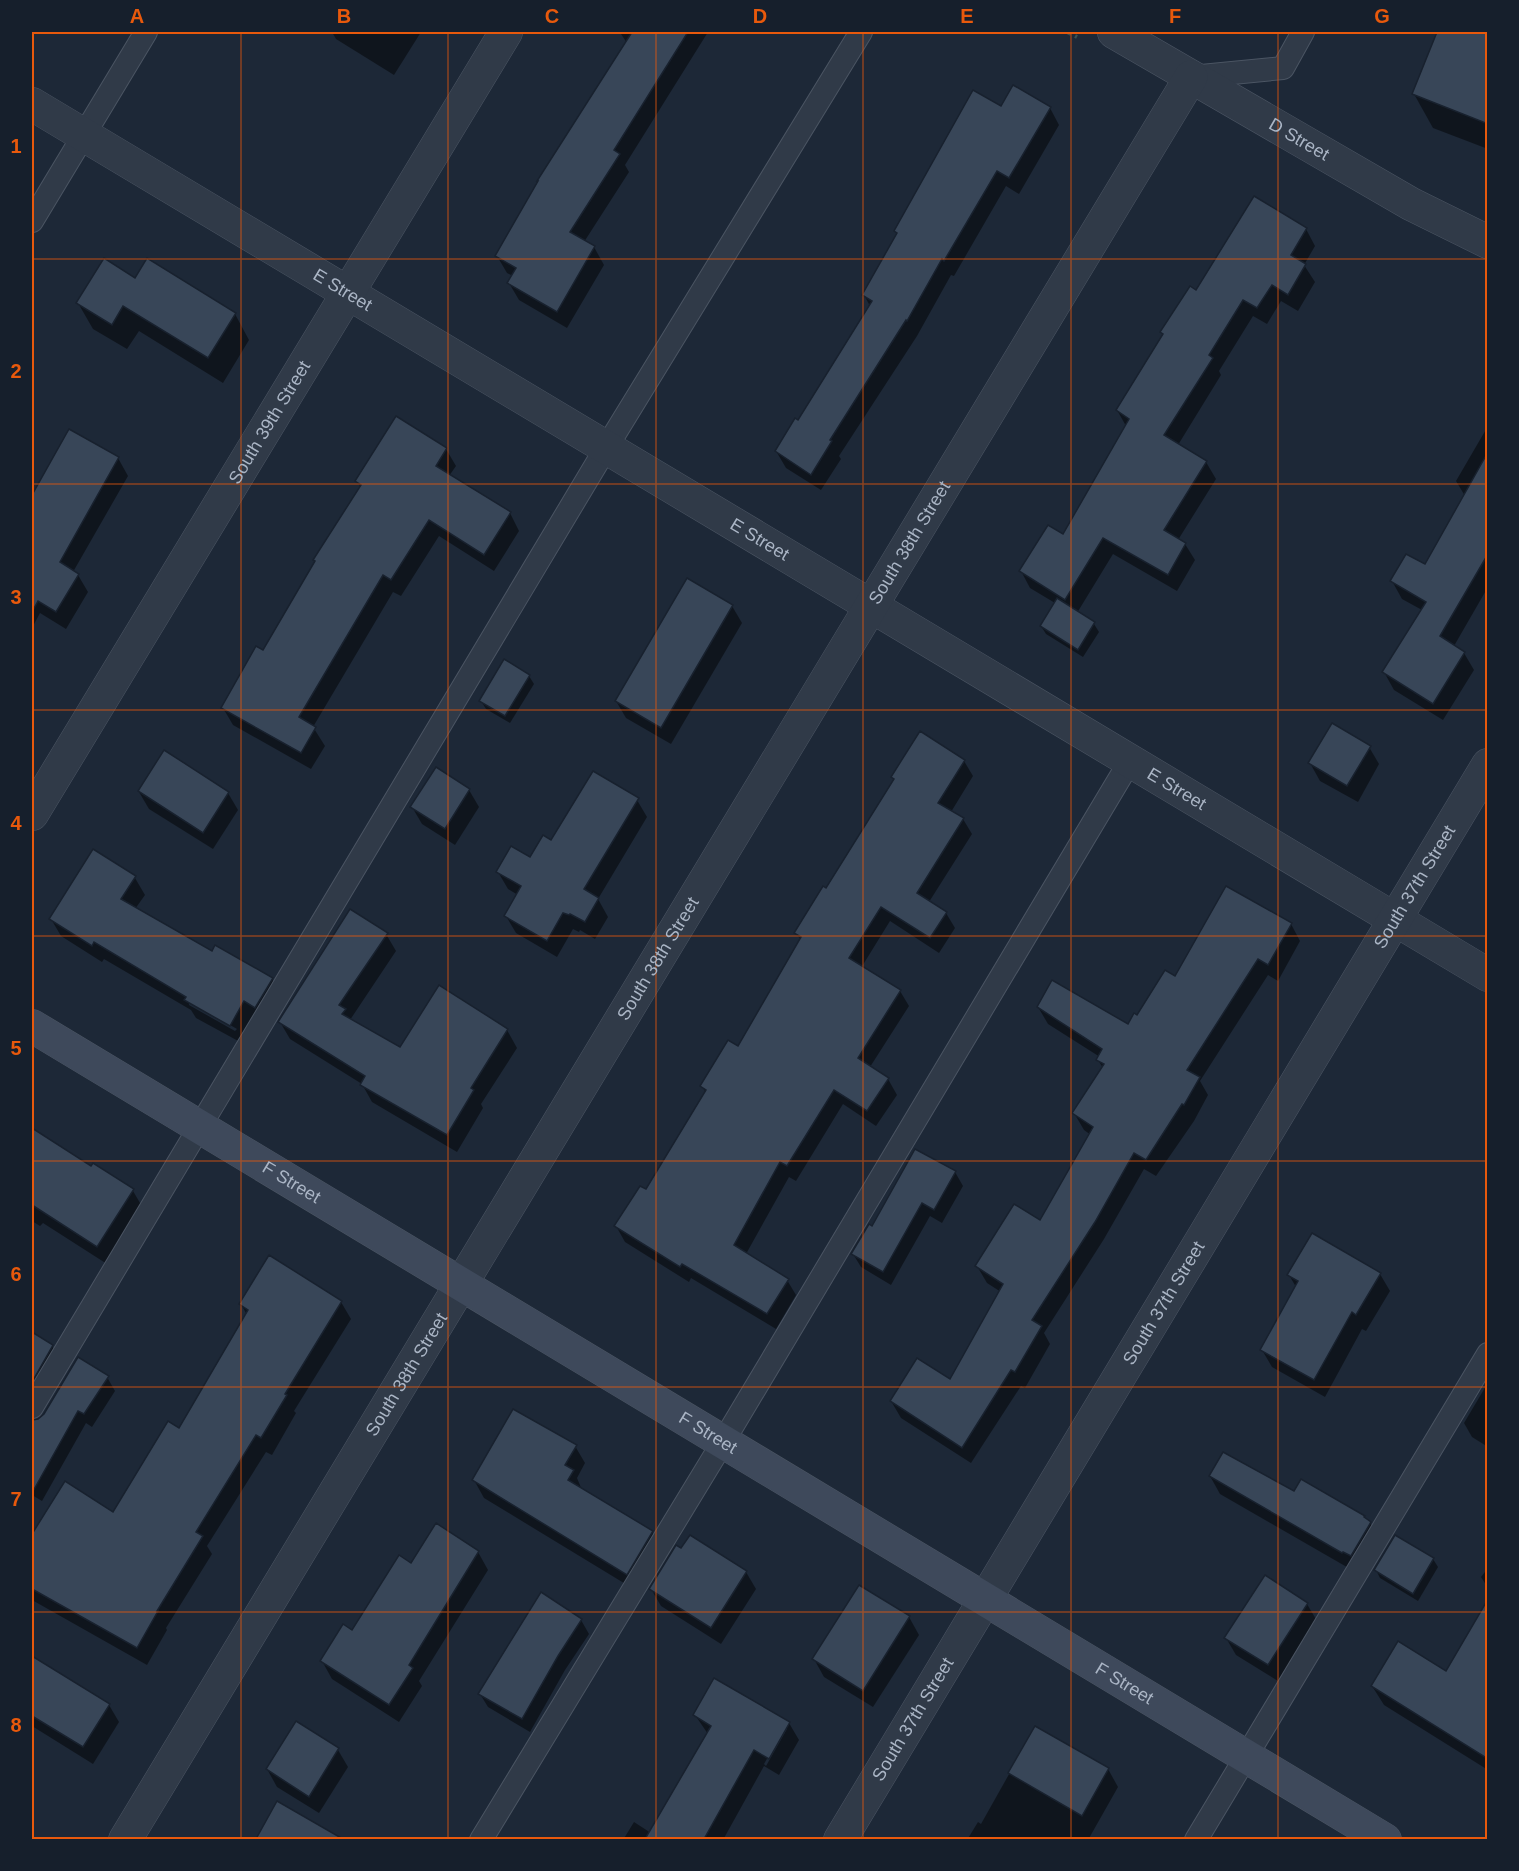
<svg xmlns="http://www.w3.org/2000/svg" width="1519" height="1871" viewBox="0 0 1519 1871" font-family="Arial,sans-serif">
  <style>
    .shadow { fill: #0007; fill-rule: evenodd }
    .building { fill: #384658; stroke: #18212e; stroke-width: 1.5 }
    .lines { fill: none; stroke-linecap: round; stroke-linejoin: round }
    .lane-casing { stroke: #4b5563; stroke-width: 24 }
    .street-casing { stroke: #4b5563; stroke-width: 34 }
    .secondary-casing { stroke: #4b5563; stroke-width: 34 }
    .path { stroke: #395153; stroke-width: 4; stroke-dasharray: 4.5 4.5; stroke-linecap: butt }
    .lane { stroke: #303a48; stroke-width: 22 }
    .street { stroke: #303a48; stroke-width: 33 }
    .secondary { stroke: #3e495b; stroke-width: 33 }
    .grid { fill: none; stroke: #e8590c; stroke-width: 1.5; stroke-opacity: 0.55 }
    .labels { text-anchor: middle; dominant-baseline: central; stroke-width: 6; stroke-linejoin: round; paint-order: stroke }
    .street-label { font-size: 18px; fill: #aab5c5; stroke: #161f2c }
    .neatline { fill: none; stroke: #e8590c; stroke-width: 2 }
    .grid-label { font-size: 20px; text-anchor: middle; font-weight: bold; fill: #e8590c }
  </style>
  <rect width="100%" height="100%" fill="#1d2837"/>
  <g class="shadow">
    <path d="M332,32H421L394,75L336,39Z"/>
    <path d="M623,32H708L625,165L629,172L584,242L594,247L604,265L567,328L519,300L509,283L513,276L507,273L497,256L627,43L621,34Z"/>
    <path d="M1438,32H1488V149L1433,128L1414,94Z"/>
    <path d="M1001,108H1050L1059,125L1019,194L1006,186L954,276L951,275L917,336L839,456L841,459L821,490L786,468L776,451L799,422L870,306L864,295L898,235L895,231Z"/>
    <path d="M1306,229L1315,246L1304,265L1315,282L1298,311L1281,301L1267,324L1253,316L1219,371L1221,375L1178,445L1206,462L1216,479L1178,540L1185,544L1195,560L1177,591L1113,554L1077,613L1094,624L1099,632L1083,657L1046,634L1041,626L1055,603L1030,588L1021,571L1063,536L1126,426L1117,410L1164,336L1162,332L1197,292Z"/>
    <path d="M136,280L235,314L249,340L223,383L139,331L127,349L93,329L78,303Z"/>
    <path d="M1488,426V587L1454,646L1464,653L1474,670L1443,720L1394,690L1384,672L1422,610L1402,599L1392,581L1426,566L1465,496L1456,481Z"/>
    <path d="M446,449L456,466L449,476L510,513L519,531L494,571L439,536L401,596L393,592L313,727L325,746L311,769L233,725L223,708L263,652L361,488L357,481Z"/>
    <path d="M118,458L128,476L73,572L78,575L88,592L66,629L40,613L32,628V537L47,513Z"/>
    <path d="M732,606L742,623L671,744L626,718L616,701Z"/>
    <path d="M529,676L534,684L510,723L486,709L481,701Z"/>
    <path d="M1369,747L1379,764L1358,802L1320,781L1310,763Z"/>
    <path d="M964,761L973,776L951,812L963,819L972,834L929,902L946,913L955,928L939,953L890,921L861,968L900,991L909,1006L870,1067L888,1079L897,1095L876,1126L843,1104L796,1181L789,1177L746,1254L787,1280L796,1295L776,1329L691,1278L689,1282L625,1242L616,1226L646,1191L706,1093L702,1086L738,1048L801,940L796,933L826,890Z"/>
    <path d="M469,790L479,807L455,845L422,824L412,807Z"/>
    <path d="M139,792L228,793L238,810L213,849L149,809Z"/>
    <path d="M637,800L647,817L598,899L608,917L595,939L580,930L579,932L573,929L557,957L516,933L506,916L518,895L508,889L498,872L531,859L552,842Z"/>
    <path d="M135,878L145,895L135,909L213,953L272,979L282,996L240,1042L196,1018L191,1010L104,959L102,962L61,936L51,919ZM189,1001L237,1029L235,1031L189,1005Z"/>
    <path d="M1291,924L1300,941L1278,981L1268,975L1200,1081L1208,1095L1194,1121L1156,1176L1144,1169L1104,1239L1044,1333L1050,1344L1025,1388L1021,1386L971,1463L901,1418L891,1401L950,1381L1001,1292L987,1283L977,1266L1040,1223L1091,1135L1084,1130L1074,1113L1103,1068L1098,1060L1100,1057L1048,1024L1038,1007L1128,1026L1176,978Z"/>
    <path d="M386,934L396,951L350,1020L400,1049L507,1030L517,1048L481,1104L483,1108L457,1152L372,1102L362,1084L290,1039L280,1022Z"/>
    <path d="M32,1130L91,1168L93,1165L133,1191L143,1208L107,1264L43,1223L40,1226L32,1221Z"/>
    <path d="M955,1172L963,1186L942,1223L930,1216L891,1285L861,1267L853,1254L873,1228Z"/>
    <path d="M1380,1274L1390,1291L1366,1331L1362,1329L1325,1397L1272,1367L1262,1350L1296,1287L1289,1275Z"/>
    <path d="M341,1302L351,1319L294,1411L296,1413L272,1455L266,1452L207,1546L212,1554L166,1628L167,1630L147,1665L32,1600V1537L65,1483L113,1514L179,1430L247,1315L241,1304Z"/>
    <path d="M32,1334L52,1346L57,1355L39,1384L32,1379Z"/>
    <path d="M107,1377L115,1391L92,1427L86,1423L42,1501L32,1495V1431L38,1420Z"/>
    <path d="M1486,1386L1488,1387V1447L1472,1437L1464,1423Z"/>
    <path d="M575,1446L585,1463L577,1478L582,1490L652,1532L662,1549L637,1591L484,1498L474,1480Z"/>
    <path d="M1210,1476L1295,1493L1370,1523L1380,1540L1352,1570L1220,1494Z"/>
    <path d="M478,1552L488,1570L419,1681L422,1686L399,1722L332,1679L322,1661L352,1632L411,1565Z"/>
    <path d="M1433,1559L1438,1567L1418,1601L1380,1578L1376,1570Z"/>
    <path d="M1488,1568V1588L1481,1577Z"/>
    <path d="M746,1572L756,1589L721,1644L661,1606L651,1589Z"/>
    <path d="M1488,1602V1770L1384,1705L1372,1686L1446,1673Z"/>
    <path d="M1307,1604L1317,1621L1278,1681L1236,1655L1226,1638Z"/>
    <path d="M909,1617L919,1635L873,1707L824,1677L814,1659Z"/>
    <path d="M581,1620L589,1634L565,1670L530,1732L488,1707L480,1694Z"/>
    <path d="M32,1658L109,1705L119,1722L93,1764L32,1726Z"/>
    <path d="M695,1715L789,1723L799,1740L779,1775L764,1766L723,1840H623L634,1822L651,1833L708,1734ZM784,1729H787L766,1766L764,1764Z"/>
    <path d="M297,1723L338,1750L348,1767L319,1813L277,1787L267,1769Z"/>
    <path d="M1035,1728L1108,1769L1118,1787L1088,1840H967L978,1822L981,1824Z"/>
    <path d="M278,1803L340,1840H258Z"/>
  </g>
  <g class="building">
    <path d="M632,32H688L614,150L620,154L570,232L595,246L557,312L507,283L516,268L495,256L538,181H537Z"/>
    <path d="M1437,32H1488V124L1412,94Z"/>
    <path d="M1013,85L1051,107L1009,178L997,171L944,261L942,259L907,321L906,320L830,440L832,441L811,475L775,451L795,418L798,420L872,301L862,295L897,233L894,231L973,90L1001,106Z"/>
    <path d="M1254,196L1307,228L1291,255L1306,264L1288,295L1272,285L1257,308L1243,300L1209,355L1213,358L1164,435L1207,461L1164,530L1186,543L1168,575L1103,538L1065,600L1019,571L1048,525L1063,534L1129,419L1116,410L1163,334L1160,332L1190,286L1196,290Z"/>
    <path d="M104,258L135,278L147,258L236,313L208,358L123,306L112,325L76,303Z"/>
    <path d="M396,416L447,448L436,466L511,512L484,555L429,520L391,580L383,575L299,717L316,727L301,753L221,708L256,646L263,650L315,561L313,560L361,485L355,481Z"/>
    <path d="M69,429L119,457L60,562L79,574L56,612L38,601L32,612V495Z"/>
    <path d="M1488,452V554L1440,636L1465,652L1433,704L1382,672L1426,602L1390,581L1406,554L1425,564Z"/>
    <path d="M687,578L733,605L661,728L615,701Z"/>
    <path d="M1057,598L1095,622L1078,650L1040,626Z"/>
    <path d="M504,659L530,675L505,716L479,701Z"/>
    <path d="M1332,723L1371,746L1347,786L1308,763Z"/>
    <path d="M920,731L965,760L938,803L964,818L917,893L947,912L930,938L881,907L849,958L901,990L858,1058L889,1078L867,1111L834,1090L787,1166L780,1162L734,1245L789,1279L767,1314L682,1264L680,1267L614,1226L640,1186L646,1189L706,1090L700,1086L728,1040L738,1046L801,937L794,933L823,886L826,888L894,779L891,777Z"/>
    <path d="M164,750L229,792L203,833L138,791Z"/>
    <path d="M436,767L470,789L445,829L410,807Z"/>
    <path d="M593,771L639,798L584,889L599,898L585,922L570,914L569,915L563,913L547,941L504,916L521,886L496,872L511,846L530,857L543,835L551,840Z"/>
    <path d="M93,849L136,876L121,899L212,951L215,945L273,978L255,1008L244,1001L230,1026L184,1000L186,997L94,942L92,946L49,919Z"/>
    <path d="M1226,886L1292,923L1268,965L1258,959L1187,1070L1200,1077L1184,1105L1182,1104L1146,1160L1134,1153L1095,1222L1032,1320L1042,1326L1015,1372L1011,1370L962,1448L890,1401L917,1358L950,1379L1003,1284L975,1266L1014,1204L1040,1220L1093,1127L1072,1113L1104,1064L1096,1060L1102,1049L1037,1007L1052,980L1128,1024L1134,1013L1137,1015L1165,970L1175,976Z"/>
    <path d="M350,909L388,933L339,1005L346,1009L342,1014L400,1047L439,985L508,1029L471,1088L474,1090L447,1135L360,1085L365,1076L278,1022Z"/>
    <path d="M32,1128L91,1166L93,1163L134,1189L97,1247L32,1205Z"/>
    <path d="M915,1149L956,1171L934,1210L922,1203L883,1272L851,1254L869,1224L872,1226Z"/>
    <path d="M1312,1233L1381,1273L1356,1315L1352,1312L1314,1380L1260,1350L1298,1281L1287,1275Z"/>
    <path d="M269,1255L342,1301L285,1394L287,1395L261,1438L256,1435L196,1532L203,1536L157,1611H158L137,1648L32,1589V1534L65,1481L113,1512L168,1421L179,1428L248,1310L239,1304Z"/>
    <path d="M32,1332L53,1345L32,1382Z"/>
    <path d="M78,1357L109,1376L84,1414L78,1411L32,1493V1420L38,1419L44,1414Z"/>
    <path d="M513,1409L577,1445L565,1465L574,1470L568,1480L653,1531L627,1575L472,1480Z"/>
    <path d="M1223,1452L1294,1491L1301,1479L1365,1516L1364,1517L1371,1522L1351,1556L1343,1552L1342,1553L1209,1476Z"/>
    <path d="M436,1523L479,1551L409,1665L413,1668L389,1705L320,1661L343,1624L352,1630L399,1555L411,1563Z"/>
    <path d="M690,1535L747,1571L711,1628L649,1589L676,1545L681,1548Z"/>
    <path d="M1395,1535L1434,1558L1413,1594L1374,1570Z"/>
    <path d="M1265,1575L1308,1603L1268,1665L1224,1638Z"/>
    <path d="M859,1585L910,1616L863,1691L812,1659Z"/>
    <path d="M541,1592L582,1619L558,1656L522,1719L478,1694Z"/>
    <path d="M1488,1599V1759L1371,1686L1398,1641L1446,1671Z"/>
    <path d="M32,1656L110,1704L83,1747L32,1716Z"/>
    <path d="M714,1678L790,1722L769,1759L754,1750L704,1839H645L711,1726L693,1715Z"/>
    <path d="M296,1721L339,1748L309,1797L266,1769Z"/>
    <path d="M1035,1726L1109,1768L1082,1816L1008,1773Z"/>
    <path d="M277,1801L343,1839H256Z"/>
  </g>
  <g class="lines">
    <defs>
      <g id="lane">
        <path d="M1191,77L1283,68L1303,32"/>
        <path d="M32,221L146,32"/>
        <path d="M32,1407L606,448L861,32"/>
        <path d="M481,1840L723,1442L1130,761"/>
        <path d="M1196,1840L1488,1354"/>
      </g>
      <g id="street">
        <path id="s1" d="M1114,32L1411,204L1488,242"/>
        <path id="s2" d="M32,104L1488,975"/>
        <path id="s3" d="M32,814L506,32"/>
        <path id="s4" d="M125,1840L1191,77"/>
        <path id="s5" d="M840,1840L1488,765"/>
      </g>
      <g id="secondary">
        <path id="s6" d="M32,1026L1385,1840"/>
      </g>
    </defs>
    <use href="#lane" class="lane-casing"/>
    <use href="#street" class="street-casing"/>
    <use href="#secondary" class="secondary-casing"/>
    <path class="path" d="M1067,32L1077,37"/>
    <use href="#lane" class="lane"/>
    <use href="#street" class="street"/>
    <use href="#secondary" class="secondary"/>
  </g>
  <path class="grid" d="M241,32V1840M448,32V1840M656,32V1840M863,32V1840M1071,32V1840M1278,32V1840M32,259H1488M32,484H1488M32,710H1488M32,936H1488M32,1161H1488M32,1387H1488M32,1612H1488"/>
  <g class="labels">
    <g class="street-label">
      <text stroke="none"><textPath href="#s1" startOffset="214">D Street</textPath></text>
      <text stroke="none"><textPath href="#s2" startOffset="362">E Street</textPath></text>
      <text stroke="none"><textPath href="#s3" startOffset="458">South 39th Street</textPath></text>
      <text stroke="none"><textPath href="#s2" startOffset="848">E Street</textPath></text>
      <text stroke="none"><textPath href="#s4" startOffset="1516">South 38th Street</textPath></text>
      <text stroke="none"><textPath href="#s2" startOffset="1334">E Street</textPath></text>
      <text stroke="none"><textPath href="#s5" startOffset="1113">South 37th Street</textPath></text>
      <text stroke="none"><textPath href="#s4" startOffset="1030">South 38th Street</textPath></text>
      <text stroke="none"><textPath href="#s6" startOffset="303">F Street</textPath></text>
      <text stroke="none"><textPath href="#s5" startOffset="627">South 37th Street</textPath></text>
      <text stroke="none"><textPath href="#s4" startOffset="544">South 38th Street</textPath></text>
      <text stroke="none"><textPath href="#s6" startOffset="789">F Street</textPath></text>
      <text stroke="none"><textPath href="#s6" startOffset="1275">F Street</textPath></text>
      <text stroke="none"><textPath href="#s5" startOffset="141">South 37th Street</textPath></text>
    </g>
  </g>
  <rect width="1519" height="1871" fill="none" stroke="#161f2c" stroke-width="66"/>
  <rect x="33" y="33" width="1453" height="1805" class="neatline"/>
  <g class="grid-label">
    <text x="137" y="23">A</text>
    <text x="344" y="23">B</text>
    <text x="552" y="23">C</text>
    <text x="760" y="23">D</text>
    <text x="967" y="23">E</text>
    <text x="1175" y="23">F</text>
    <text x="1382" y="23">G</text>
    <text x="16" y="153">1</text>
    <text x="16" y="378">2</text>
    <text x="16" y="604">3</text>
    <text x="16" y="830">4</text>
    <text x="16" y="1055">5</text>
    <text x="16" y="1281">6</text>
    <text x="16" y="1506">7</text>
    <text x="16" y="1732">8</text>
  </g>
</svg>
